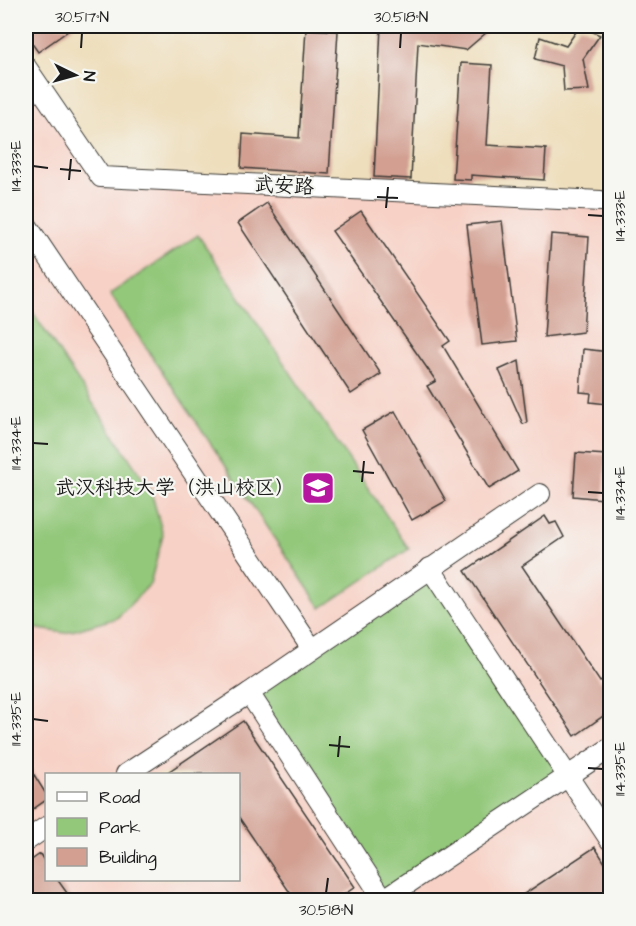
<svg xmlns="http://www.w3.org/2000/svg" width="636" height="926" viewBox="0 0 636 926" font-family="'Architects Daughter','LXGW WenKai TC',sans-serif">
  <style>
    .built { fill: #f7d1c6; fill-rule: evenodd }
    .green { fill: #93c87a; stroke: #58724b; stroke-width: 1.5 }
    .building { fill: #d29f91 }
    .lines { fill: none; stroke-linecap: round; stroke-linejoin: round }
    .minor-casing { stroke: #3c3934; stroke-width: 22 }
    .minor { stroke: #fff; stroke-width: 20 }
    .ticks { fill: none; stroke: #1c1c1c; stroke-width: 2 }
    .labels { text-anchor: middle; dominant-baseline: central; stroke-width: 4.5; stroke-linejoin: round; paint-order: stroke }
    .street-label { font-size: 20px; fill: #1c1c1c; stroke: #f6f6f2 }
    .poi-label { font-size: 20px; fill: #1c1c1c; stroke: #f6f6f2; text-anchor: end }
    .neatline { fill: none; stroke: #1c1c1c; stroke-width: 2 }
    .ticks-label { font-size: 15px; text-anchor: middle; fill: #1c1c1c }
  </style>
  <rect width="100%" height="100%" fill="#f6f6f2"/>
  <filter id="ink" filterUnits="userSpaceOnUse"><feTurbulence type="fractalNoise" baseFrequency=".0167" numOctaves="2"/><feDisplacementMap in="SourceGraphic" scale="12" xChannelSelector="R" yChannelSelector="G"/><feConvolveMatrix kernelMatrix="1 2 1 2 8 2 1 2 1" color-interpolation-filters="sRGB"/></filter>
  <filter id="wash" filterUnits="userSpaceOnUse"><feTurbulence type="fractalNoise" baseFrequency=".008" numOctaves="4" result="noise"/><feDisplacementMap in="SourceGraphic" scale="24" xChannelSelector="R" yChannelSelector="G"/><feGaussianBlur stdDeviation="1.35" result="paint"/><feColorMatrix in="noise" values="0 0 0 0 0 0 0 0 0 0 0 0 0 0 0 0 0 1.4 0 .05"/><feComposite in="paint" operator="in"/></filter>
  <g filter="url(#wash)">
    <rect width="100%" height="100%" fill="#eedebc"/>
    <path class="built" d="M26,67L101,177L610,201V900H26ZM46,774H238V880H46Z"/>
    <g class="green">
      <path d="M198,235L409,549L321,608L110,294Z"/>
      <path d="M26,302L151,491L163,535L150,584L117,618L65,633L26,627Z"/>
      <path d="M430,568L569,777L384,900L249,693Z"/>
    </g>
    <g id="blocks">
      <g class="building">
        <path d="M26,26H75L38,52L26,35Z"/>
        <path d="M381,26H494L466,50L418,43L411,179L374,177Z"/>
        <path d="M580,26L600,35L583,59L589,90L564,91L562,66L535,59L540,37L566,46Z"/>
        <path d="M306,29L338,31L329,174L241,168L243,134L299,138Z"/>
        <path d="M461,63L492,65L487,145L546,149L544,180L471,175V180L453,179Z"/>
        <path d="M267,203L381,374L351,394L238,223Z"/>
        <path d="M361,211L450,341L443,346L518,471L489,489L427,386L436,381L332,231Z"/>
        <path d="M502,221L517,341L482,345L467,225Z"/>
        <path d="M551,234L589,237L583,332L544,337Z"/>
        <path d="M583,349L610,352L607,404L590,402L591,393L580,392Z"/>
        <path d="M519,361L527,423L523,424L499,370Z"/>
        <path d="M395,411L446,501L412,520L362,430Z"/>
        <path d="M576,453L607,455L603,499L573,496Z"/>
        <path d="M545,516L550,524L556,522L564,537L522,566L600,682L610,674V711L575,736L465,571Z"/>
        <path d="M243,721L355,887L336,900H295L238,816V774H165Z"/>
        <path d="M26,762L46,794V800L26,814Z"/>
        <path d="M595,847L610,871V894L600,900H515Z"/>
        <path d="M40,854L46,864V879H57L72,900H26V864Z"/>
      </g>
    </g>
  </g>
  <g filter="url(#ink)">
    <use href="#blocks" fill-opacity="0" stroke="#3c3934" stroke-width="1.5"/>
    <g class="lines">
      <defs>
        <g id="minor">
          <path d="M26,67L101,177L601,201"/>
          <path d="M26,224L312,649"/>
          <path d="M430,568L610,840"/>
          <path d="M126,774L249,693"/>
          <path d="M26,841L46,827"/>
          <path d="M383,900L610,748"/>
          <path d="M384,900L249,693L540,494"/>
        </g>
      </defs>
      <use href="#minor" class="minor-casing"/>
      <use href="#minor" class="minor"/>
    </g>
  </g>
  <path class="ticks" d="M81,48L82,33M400,48L401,33M33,166L48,168M60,169L81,171M69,180L71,159M377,197L398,198M386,208L388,187M588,215L603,216M33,443L48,444M353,471L374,473M362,482L364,461M588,492L603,493M33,719L48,721M329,745L350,747M338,757L340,736M588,768L603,769M326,893L328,878"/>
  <defs>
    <symbol id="university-square" viewBox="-11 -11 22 22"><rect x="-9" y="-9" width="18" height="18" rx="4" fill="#b5179e" stroke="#f6f6f2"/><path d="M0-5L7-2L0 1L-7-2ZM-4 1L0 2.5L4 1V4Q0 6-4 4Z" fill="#fff"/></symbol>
  </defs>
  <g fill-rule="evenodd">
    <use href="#university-square" x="299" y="469" width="38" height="38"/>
  </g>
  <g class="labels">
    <g class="street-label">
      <text transform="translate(284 186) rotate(3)">武安路</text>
    </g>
    <g class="poi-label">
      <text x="295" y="488">武汉科技大学（洪山校区）</text>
    </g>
  </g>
  <rect width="636" height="926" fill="none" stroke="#f6f6f2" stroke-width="66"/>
  <rect x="45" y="773" width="195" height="108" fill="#f6f6f2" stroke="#9f9f9c" stroke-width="1.5"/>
  <rect x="57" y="792" width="30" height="9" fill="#ffffff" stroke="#9f9f9c" stroke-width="1.5"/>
  <text x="99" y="803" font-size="18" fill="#1c1c1c">Road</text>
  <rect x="57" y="818" width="30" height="18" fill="#93c87a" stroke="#9f9f9c" stroke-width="1.5"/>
  <text x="99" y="833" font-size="18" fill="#1c1c1c">Park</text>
  <rect x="57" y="848" width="30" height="18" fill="#d29f91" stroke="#9f9f9c" stroke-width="1.5"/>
  <text x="99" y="863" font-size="18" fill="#1c1c1c">Building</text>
  <g transform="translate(75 75) rotate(95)" stroke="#f6f6f2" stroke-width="4.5" paint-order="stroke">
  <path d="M0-4.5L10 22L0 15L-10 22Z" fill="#1c1c1c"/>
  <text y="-9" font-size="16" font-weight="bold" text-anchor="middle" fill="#1c1c1c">N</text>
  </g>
  <rect x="33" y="33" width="570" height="860" class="neatline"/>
  <g class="ticks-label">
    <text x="82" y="22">30.517°N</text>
    <text x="401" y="22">30.518°N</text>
    <text transform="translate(16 166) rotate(-90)" y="5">114.333°E</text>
    <text transform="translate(620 216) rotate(-90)" y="5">114.333°E</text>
    <text transform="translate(16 443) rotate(-90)" y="5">114.334°E</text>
    <text transform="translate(620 493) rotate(-90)" y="5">114.334°E</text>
    <text transform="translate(16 719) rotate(-90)" y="5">114.335°E</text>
    <text transform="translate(620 769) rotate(-90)" y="5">114.335°E</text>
    <text x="326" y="915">30.518°N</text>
  </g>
</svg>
